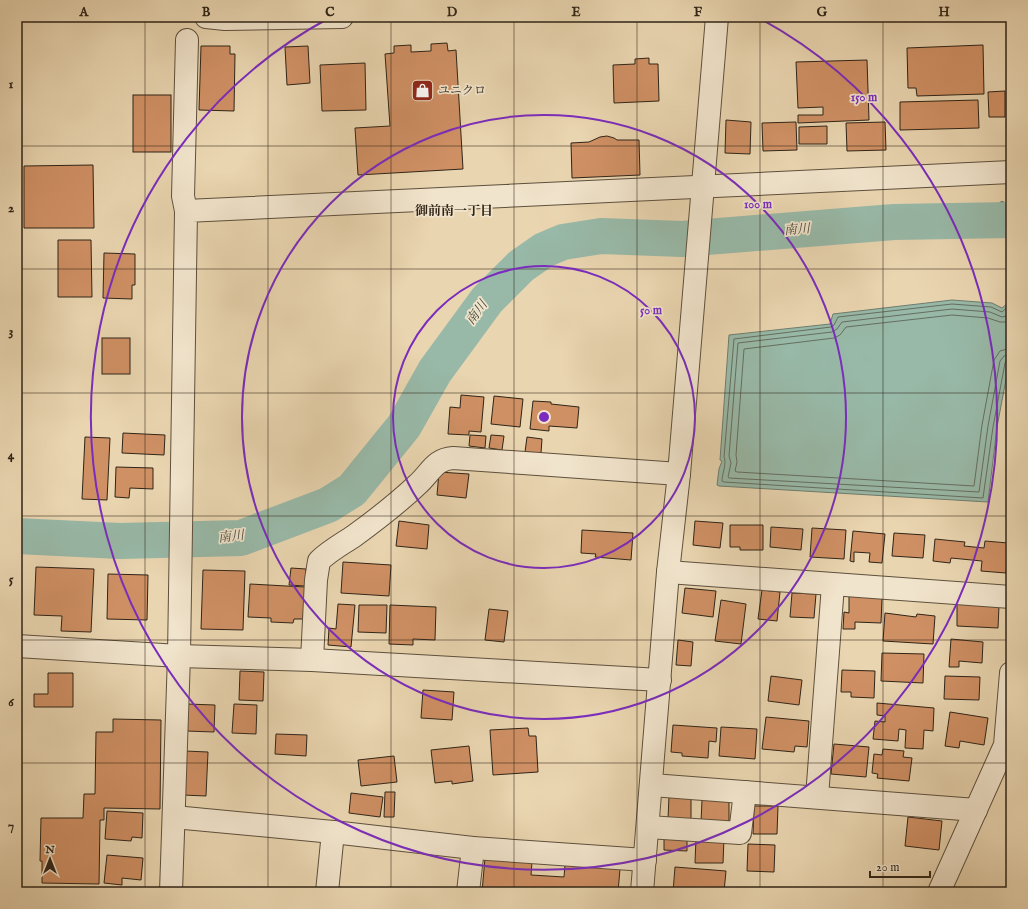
<svg xmlns="http://www.w3.org/2000/svg" width="1028" height="909" viewBox="0 0 1028 909" font-family="'IM FELL English','Noto Serif JP',serif">
  <style>
    .water { fill: #98b9a8; stroke: #6e7d6e }
    .lines { fill: none; stroke-linecap: round; stroke-linejoin: round }
    .shore { stroke: #646e60; stroke-width: 1 }
    .stream { stroke: #6e7d6e; stroke-width: 6 }
    .river { stroke: #98b9a8; stroke-width: 36 }
    .building { fill: #cf9064; stroke: #2f2417 }
    .minor-casing { stroke: #5e503d; stroke-width: 24 }
    .minor { stroke: #f1e4cc; stroke-width: 22 }
    .grid { fill: none; stroke: #2f2417; stroke-width: 1; stroke-opacity: 0.55 }
    .ring { fill: none; stroke: #7b2cbf; stroke-width: 2 }
    .labels { text-anchor: middle; dominant-baseline: central; stroke-width: 3.5; stroke-linejoin: round; paint-order: stroke }
    .poi-label { font-size: 12px; fill: #2f2417; stroke: #f1e4cc; text-anchor: start }
    .neighbourhood-label { font-size: 13px; font-weight: bold; fill: #2f2417; stroke: #f1e4cc }
    .water-label { font-size: 13px; font-style: italic; fill: #49493b; stroke: #f1e4cc }
    .centre { fill: #7b2cbf; stroke: #f1e4cc; stroke-width: 2 }
    .ring-label { font-size: 12px; text-anchor: middle; font-weight: bold; fill: #7b2cbf; stroke: #f1e4cc; stroke-width: 3.5; stroke-linejoin: round; paint-order: stroke }
    .neatline { fill: none; stroke: #2f2417; stroke-width: 1.5 }
    .grid-label { font-size: 13px; text-anchor: middle; font-weight: bold; fill: #2f2417 }
  </style>
  <rect width="100%" height="100%" fill="#e9d5b0"/>
  <filter id="stains"><feTurbulence type="fractalNoise" baseFrequency=".005" numOctaves="4"/><feColorMatrix values="0 0 0 0 .2 0 0 0 0 .09 0 0 0 0 .02 0 0 0 .5 -.17"/></filter>
  <radialGradient id="worn" r=".72"><stop offset=".6" stop-color="#630" stop-opacity="0"/><stop offset="1" stop-color="#630" stop-opacity=".3"/></radialGradient>
  <path class="water" d="M952,300L992,303L1002,308L1007,304V300H1011V353L997,427L988,502L719,486L717,485L719,469L722,461L720,460L729,335L830,324L833,314Z"/>
  <g class="lines">
    <g class="shore">
      <path d="M1011,304L1002,312L991,307L952,304L838,317L834,325L831,327L734,339L724,457C727,463 722,474 722,481L724,482L983,498L993,427L1005,363L1007,359H1011"/>
      <path d="M1011,312L1007,316L1002,317L990,312L952,309L842,322L837,329L832,332L738,343L729,456L731,463L728,477L729,478L979,492L988,426L1000,361L1004,356L1011,354"/>
      <path d="M1011,320L1006,322H1000L988,318L952,315L846,327L840,335L834,338L744,349L736,455L737,462L735,471L737,472L974,486L982,425L994,360L1000,351L1011,348"/>
    </g>
    <path class="stream" d="M1000,219L1002,204"/>
    <path class="river" d="M17,536L120,541L241,538L328,505L352,490L404,426L435,371L487,300L521,266L544,250L563,242L601,236L682,239L894,222L1011,220"/>
  </g>
  <g class="building">
    <path d="M447,43L448,51L456,50L463,169L358,175L355,128L390,126L385,54L394,53V46L411,45V52L431,51V44Z"/>
    <path d="M983,45L984,94L917,96L916,88H908L907,48Z"/>
    <path d="M201,46H230V54H235L234,111L199,110Z"/>
    <path d="M308,46L310,83L287,85L285,47Z"/>
    <path d="M649,58V64H658L659,101L614,103L613,65L635,64V59Z"/>
    <path d="M867,60L869,120L798,123V115H823V107L798,108L796,62Z"/>
    <path d="M365,63L366,110L322,111L320,65Z"/>
    <path d="M1005,91V117H989L988,92Z"/>
    <rect x="133" y="95" width="38" height="57"/>
    <path d="M978,100L979,128L900,130V102Z"/>
    <path d="M726,120L751,122L750,154L725,153Z"/>
    <path d="M796,122L797,150L763,151L762,123Z"/>
    <path d="M885,122L886,150L847,151L846,123Z"/>
    <path d="M827,126V144H799V127Z"/>
    <path d="M607,136L614,138L617,140H639L640,175L572,178L571,143L589,142L600,137Z"/>
    <path d="M93,165L94,228H24V166Z"/>
    <path d="M58,240H91L92,297H58Z"/>
    <path d="M104,253L135,254V285H132V299L103,298Z"/>
    <rect x="102" y="338" width="28" height="36"/>
    <path d="M461,395L484,397L481,432L469,431V435L448,434L450,407L460,408Z"/>
    <path d="M494,396L523,399L520,427L491,424Z"/>
    <path d="M533,401L551,402V404L579,407L577,428L549,426V431L530,429Z"/>
    <path d="M123,433L165,435L164,455L122,453Z"/>
    <path d="M470,435L486,436L485,448L469,446Z"/>
    <path d="M491,435L504,436L502,450L489,448Z"/>
    <path d="M85,437L110,438L107,500L82,499Z"/>
    <path d="M527,437L542,439L541,453L525,452Z"/>
    <path d="M116,467L153,468V489L130,488L129,498L115,497Z"/>
    <path d="M439,472L469,474L466,498L437,495Z"/>
    <path d="M399,521L429,525L427,549L396,546Z"/>
    <path d="M695,521L723,523L720,548L693,545Z"/>
    <path d="M730,525H763V550H740V547H730Z"/>
    <path d="M771,527L803,529L801,550L770,547Z"/>
    <path d="M812,528L846,530L844,559L810,557Z"/>
    <path d="M582,530L633,533L631,560L595,557L596,554L581,553Z"/>
    <path d="M853,531L885,534L882,563L869,562L870,553L854,552V562L850,561Z"/>
    <path d="M894,533L925,535L923,558L892,556Z"/>
    <path d="M935,539L965,542L964,546L984,548L985,541L1008,543L1006,573L981,571L982,561L951,558L950,563L933,561Z"/>
    <path d="M343,562L391,565L389,596L341,593Z"/>
    <path d="M36,567L94,569L91,632L61,631L62,616L34,615Z"/>
    <path d="M291,568L306,569L305,586L289,585Z"/>
    <path d="M203,570L245,571L243,630L201,629Z"/>
    <path d="M108,574L148,575L147,620L107,619Z"/>
    <path d="M250,584L305,587L303,619H294L293,623L271,622V618L248,617Z"/>
    <path d="M685,588L716,591L713,617L682,613Z"/>
    <path d="M762,590L780,592L777,621L758,619Z"/>
    <path d="M792,593L816,594L814,618L790,617Z"/>
    <path d="M849,596L882,598L881,623L855,622V629H843L844,612L849,613Z"/>
    <path d="M721,600L746,604L741,644L715,641Z"/>
    <path d="M338,604L355,605L351,647L328,645L329,628L336,629Z"/>
    <path d="M957,604L999,606L998,628L957,626Z"/>
    <path d="M359,605H387L386,633L358,632Z"/>
    <path d="M390,605L436,607L435,640L413,639V645L389,644Z"/>
    <path d="M489,609L508,611L504,642L485,640Z"/>
    <path d="M885,613L916,617L917,614L935,616L933,644L883,641Z"/>
    <path d="M951,639L983,642L982,663L959,661V667H949Z"/>
    <path d="M678,640L693,642L691,666L676,665Z"/>
    <path d="M882,653L924,654L923,683L881,681Z"/>
    <path d="M842,670L875,671L874,698L851,697V692H841Z"/>
    <path d="M240,671L264,672L263,701L239,700Z"/>
    <path d="M48,673H73V707H34V694H48Z"/>
    <path d="M771,676L802,680L799,705L768,701Z"/>
    <path d="M945,676L980,677L979,700L944,699Z"/>
    <path d="M423,690L454,692L452,720L421,718Z"/>
    <path d="M877,703L934,708L933,731L924,730L923,749L905,748L906,730L899,729L898,741L873,739L875,721L885,722V716L877,715Z"/>
    <path d="M187,704L215,705L214,732L186,731Z"/>
    <path d="M234,704L257,705L256,734L232,733Z"/>
    <path d="M950,712L988,718L984,745L960,741L959,748L945,746Z"/>
    <path d="M766,717L809,721L807,747L795,746L794,752L762,749Z"/>
    <path d="M113,719L161,720L160,809L104,808V820H100L99,884L42,883V861H40L41,818H83L84,794H95L96,732H113Z"/>
    <path d="M673,725L717,728L716,742L709,741L708,758L682,756V753L671,752Z"/>
    <path d="M721,727L757,729L755,759L719,756Z"/>
    <path d="M528,728L529,736H536L538,772L493,775L490,730Z"/>
    <path d="M276,734L307,735L306,756L275,754Z"/>
    <path d="M834,744L869,747L866,777L831,774Z"/>
    <path d="M469,746L473,781L452,784V781L435,783L431,750Z"/>
    <path d="M883,749L904,751L903,757L912,758L909,781L877,778L878,774L872,773L874,754L882,755Z"/>
    <path d="M185,751L208,752L206,796L183,795Z"/>
    <path d="M394,756L397,782L361,786L358,760Z"/>
    <path d="M385,792H395L394,817H384Z"/>
    <path d="M351,793L383,797L380,817L349,813Z"/>
    <path d="M669,796H691V820L668,819Z"/>
    <path d="M702,800H729V823L701,822Z"/>
    <path d="M754,806H778L777,834H753Z"/>
    <path d="M107,811L143,813L142,838L132,837L131,841L105,839Z"/>
    <path d="M908,817L942,821L939,850L905,846Z"/>
    <path d="M664,833H687V851L664,850Z"/>
    <path d="M696,838H724L723,863H695Z"/>
    <path d="M748,844L775,845L774,872L747,871Z"/>
    <path d="M107,855L143,858L141,880L122,878V885L104,883Z"/>
    <path d="M485,858L532,862L531,875L564,877L565,865L620,869L618,892H482Z"/>
    <path d="M675,867L726,871L724,892H673Z"/>
    <path d="M731,889L761,892H731Z"/>
    <path d="M783,889L808,892H783Z"/>
  </g>
  <g class="lines">
    <defs>
      <g id="minor">
        <path d="M206,17L225,19L342,17"/>
        <path d="M186,211L183,196L187,40"/>
        <path d="M668,572L1011,597"/>
        <path d="M17,646L179,656L312,660L660,680"/>
        <path d="M312,660L316,580L319,561C329,551 342,544 354,536C376,520 398,503 418,484C431,472 435,459 453,458L679,474"/>
        <path d="M652,785L976,810"/>
        <path d="M817,797L833,585"/>
        <path d="M174,817L333,832L473,848L645,860"/>
        <path d="M648,827L740,833L745,792"/>
        <path d="M171,892L179,656L186,211L1011,172"/>
        <path d="M327,892L333,832"/>
        <path d="M468,892L473,848"/>
        <path d="M642,892L668,572L679,474L717,17"/>
        <path d="M939,892L1005,745L1011,673"/>
      </g>
    </defs>
    <use href="#minor" class="minor-casing"/>
    <use href="#minor" class="minor"/>
  </g>
  <path class="grid" d="M145,17V892M268,17V892M391,17V892M514,17V892M637,17V892M760,17V892M883,17V892M17,146H1011M17,269H1011M17,393H1011M17,516H1011M17,640H1011M17,763H1011"/>
  <g class="ring">
    <circle cx="544" cy="417" r="151"/>
    <circle cx="544" cy="417" r="302"/>
    <path d="M757 17A453 453 0 1 1 331 17"/>
  </g>
  <defs>
    <symbol id="shop-square" viewBox="-11 -11 22 22"><rect x="-9" y="-9" width="18" height="18" rx="4" fill="#8f2418" stroke="#f1e4cc"/><path d="M-5-2.5h2.3a2.7 3.5 0 0 1 5.4 0H5L5.5 6h-11ZM-1.5-2.5h3a1.5 2.3 0 0 0-3 0Z" fill="#fff"/></symbol>
  </defs>
  <g fill-rule="evenodd">
    <use href="#shop-square" x="410" y="78" width="25" height="25"/>
  </g>
  <g class="labels">
    <g class="poi-label">
      <text x="438" y="90">ユニクロ</text>
    </g>
    <g class="neighbourhood-label">
      <text x="454" y="211">御前南一丁目</text>
    </g>
    <g class="water-label">
      <text transform="translate(797 230) rotate(-5)">南川</text>
      <text transform="translate(477 313) rotate(-53)">南川</text>
      <text transform="translate(231 537) rotate(-7)">南川</text>
    </g>
  </g>
  <circle cx="544" cy="417" r="6" class="centre"/>
  <g class="ring-label">
    <text x="864" y="101">150 m</text>
    <text x="758" y="208">100 m</text>
    <text x="651" y="314">50 m</text>
  </g>
  <rect width="1028" height="909" fill="none" stroke="#e9d5b0" stroke-width="44"/>
  <g transform="translate(50 859)" stroke="#f1e4cc" stroke-width="3" paint-order="stroke">
  <path d="M0-3L7 15L0 10L-7 15Z" fill="#2f2417"/>
  <text y="-6" font-size="11" font-weight="bold" text-anchor="middle" fill="#2f2417">N</text>
  </g>
  <path d="M870 871v6h60v-6" fill="none" stroke="#2f2417" stroke-width="2"/>
  <text x="876" y="871" font-size="12" fill="#2f2417" stroke="#f1e4cc" stroke-width="3" paint-order="stroke">20 m</text>
  <rect x="22" y="22" width="984" height="865" class="neatline"/>
  <g class="grid-label">
    <text x="84" y="16">A</text>
    <text x="206" y="16">B</text>
    <text x="330" y="16">C</text>
    <text x="452" y="16">D</text>
    <text x="576" y="16">E</text>
    <text x="698" y="16">F</text>
    <text x="822" y="16">G</text>
    <text x="944" y="16">H</text>
    <text x="11" y="88">1</text>
    <text x="11" y="212">2</text>
    <text x="11" y="335">3</text>
    <text x="11" y="459">4</text>
    <text x="11" y="583">5</text>
    <text x="11" y="706">6</text>
    <text x="11" y="830">7</text>
  </g>
  <rect width="100%" height="100%" filter="url(#stains)"/>
  <rect width="100%" height="100%" fill="url(#worn)"/>
</svg>
